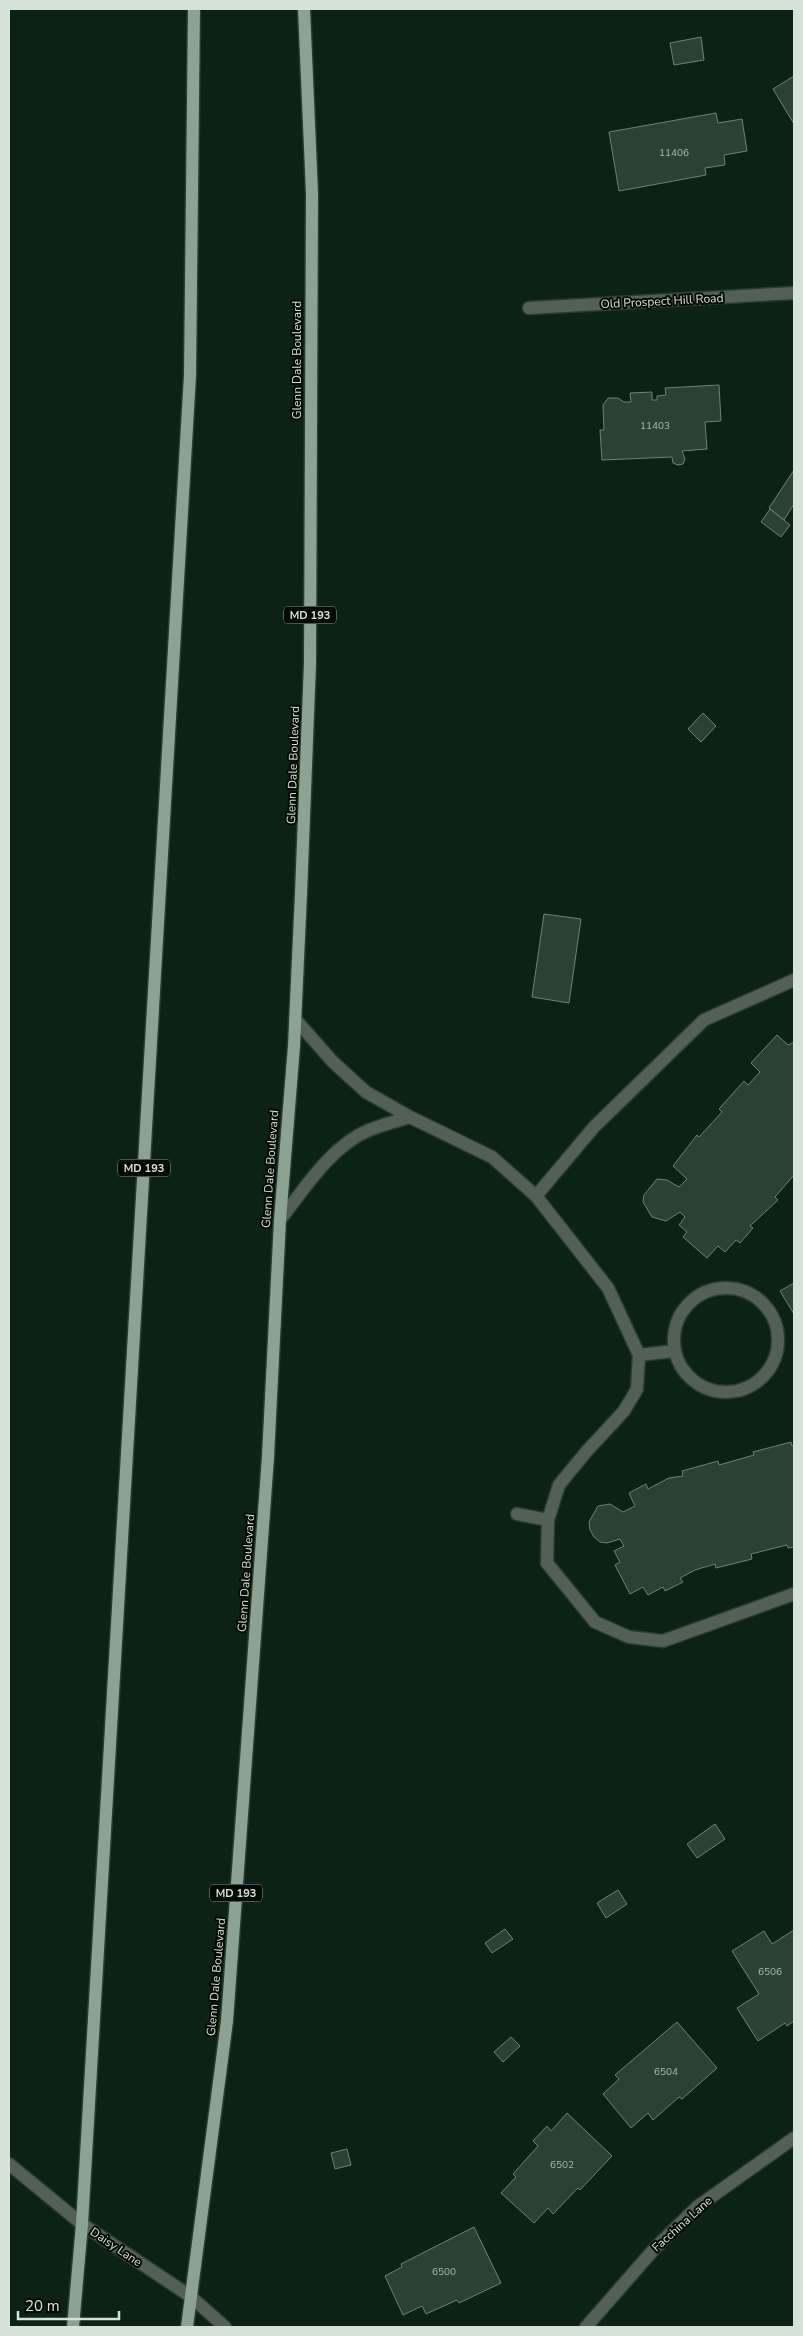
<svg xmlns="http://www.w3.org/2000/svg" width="803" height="2336" viewBox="0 0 803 2336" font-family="'Nunito Sans',sans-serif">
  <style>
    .building { fill: #2b4133; stroke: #6b8474 }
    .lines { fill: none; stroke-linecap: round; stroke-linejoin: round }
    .minor-casing { stroke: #283d30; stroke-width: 15 }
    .tertiary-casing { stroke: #283d30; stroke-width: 15 }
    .primary-casing { stroke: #283d30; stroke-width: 15 }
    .minor { stroke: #545f58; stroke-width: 12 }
    .tertiary { stroke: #545f58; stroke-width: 12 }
    .primary { stroke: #8ca293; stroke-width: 12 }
    .labels { text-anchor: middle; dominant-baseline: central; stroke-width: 4; stroke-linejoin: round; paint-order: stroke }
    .number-label { font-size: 10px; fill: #aabab0 }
    .shield { fill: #030905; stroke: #96a199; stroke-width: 1 }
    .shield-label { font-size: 11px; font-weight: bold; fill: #d5e2d9 }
    .street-label { font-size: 12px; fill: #d5e2d9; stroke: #030905 }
  </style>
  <rect width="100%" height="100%" fill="#0c2215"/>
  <g class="building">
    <path d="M701,37L704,60L674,65L670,43Z"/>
    <path d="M794,76V124L773,89Z"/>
    <path d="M716,113L718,123L742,119L747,151L724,155L725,165L705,168L706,175L619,191L609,132Z"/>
    <path d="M719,385L721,421L705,422L707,449L682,451L685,459L683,464L678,465L673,463L672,457L602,460L600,430H604L603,405L608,398H618L624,402H631L630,393L652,392V400H657V396L666,395L665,388Z"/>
    <path d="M794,470V504L784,520L769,508Z"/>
    <path d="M770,509L790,525L781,537L761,522Z"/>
    <path d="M703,713L716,726L701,742L688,729Z"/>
    <path d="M544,914L581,919L569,1003L532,997Z"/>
    <path d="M777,1035L788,1045L794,1042V1175L775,1197L778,1200L750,1226L753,1228L740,1243L736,1240L725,1252L718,1246L707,1258L683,1237L687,1232L679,1225L685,1217L680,1212L666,1221L652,1217L643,1202L644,1195L657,1179L667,1180L679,1187L687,1179L673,1166L697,1135L699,1137L722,1112L719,1109L744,1081L748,1085L760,1072L751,1063Z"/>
    <path d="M794,1283V1314L780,1291Z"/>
    <path d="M791,1442L792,1446L794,1445V1547L788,1548L787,1545L751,1554L752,1559L716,1568L715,1564L695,1570L680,1578L683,1582L665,1591L663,1587L648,1595L643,1587L630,1594L615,1565L620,1562L614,1551L624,1546L620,1539L607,1543L600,1542L594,1537L590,1530L589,1522L598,1506L610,1504L623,1512L635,1506L629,1493L646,1484L648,1489L669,1478L683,1476L682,1471L718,1461L719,1465L754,1455L753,1452Z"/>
    <path d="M715,1824L725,1839L697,1858L687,1844Z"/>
    <path d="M618,1890L627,1904L606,1918L597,1903Z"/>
    <path d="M505,1929L513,1939L492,1953L485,1943Z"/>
    <path d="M794,1930V2021L787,2026L785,2023L758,2041L737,2008L759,1994L732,1951L764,1931L772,1944Z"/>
    <path d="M677,2022L717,2068L682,2099L679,2097L653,2120L648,2113L631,2128L603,2094L619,2079L615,2075Z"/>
    <path d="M511,2037L520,2046L503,2062L494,2052Z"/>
    <path d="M567,2113L612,2156L580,2190L578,2188L553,2214L548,2208L534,2223L501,2193L516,2177L513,2174L538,2146L533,2141L547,2126L551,2131Z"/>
    <path d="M347,2149L351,2165L335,2169L331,2153Z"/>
    <path d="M474,2227L501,2283L459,2303L457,2300L426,2314L422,2306L403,2315L385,2276L402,2267L401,2264Z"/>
  </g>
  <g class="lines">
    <defs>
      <g id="minor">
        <path d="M529,308L794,293"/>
        <path d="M295,1019L333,1062L366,1092L410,1117L492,1157L536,1196L608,1288L639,1355L637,1389L624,1411L586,1452L559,1485L548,1520L547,1563L595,1622L629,1637L663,1641L794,1594"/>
        <path d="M536,1196L594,1127L704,1020L794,980"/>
        <path d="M280,1220C304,1189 331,1146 369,1130C382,1125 396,1121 410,1117"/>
        <circle cx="726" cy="1340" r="52"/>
        <path d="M639,1355L674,1351"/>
        <path d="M517,1514L548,1520"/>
        <path d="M586,2327L656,2247L697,2207L794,2138"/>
      </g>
      <path id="tertiary" d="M9,2164L82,2224L190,2296L225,2327"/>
      <g id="primary">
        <path d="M73,2327L82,2224L190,375L194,9"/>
        <path d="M187,2327L227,2021L268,1457L280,1220L294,1046L301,894L310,663L312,193L304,9"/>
      </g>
    </defs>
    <use href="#minor" class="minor-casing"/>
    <use href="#tertiary" class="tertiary-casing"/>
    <use href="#primary" class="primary-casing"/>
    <use href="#minor" class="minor"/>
    <use href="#tertiary" class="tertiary"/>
    <use href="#primary" class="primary"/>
  </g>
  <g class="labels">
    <g class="number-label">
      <text x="674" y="153">11406</text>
      <text x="655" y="426">11403</text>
      <text x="770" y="1972">6506</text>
      <text x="666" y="2072">6504</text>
      <text x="562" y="2165">6502</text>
      <text x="444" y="2272">6500</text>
    </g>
    <g class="shield">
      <rect x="284" y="606.5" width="52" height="17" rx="4"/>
      <rect x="118" y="1159.5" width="52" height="17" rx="4"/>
      <rect x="210" y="1884.5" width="52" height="17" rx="4"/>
    </g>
    <g class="shield-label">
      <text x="310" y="615">MD 193</text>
      <text x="144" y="1168">MD 193</text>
      <text x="236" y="1893">MD 193</text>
    </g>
    <g class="street-label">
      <text transform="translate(662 301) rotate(-3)">Old Prospect Hill Road</text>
      <text transform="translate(297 360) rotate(-90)">Glenn Dale Boulevard</text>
      <text transform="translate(293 765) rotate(-88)">Glenn Dale Boulevard</text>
      <text transform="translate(270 1169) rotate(-86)">Glenn Dale Boulevard</text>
      <text transform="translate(246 1573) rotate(-86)">Glenn Dale Boulevard</text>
      <text transform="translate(216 1977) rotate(-85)">Glenn Dale Boulevard</text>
      <text transform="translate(682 2224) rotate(-42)">Facchina Lane</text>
      <text transform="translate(116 2247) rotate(34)">Daisy Lane</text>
    </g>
  </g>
  <rect width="803" height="2336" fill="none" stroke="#d5e2d9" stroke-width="20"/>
  <path d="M18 2311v8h101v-8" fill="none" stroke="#d5e2d9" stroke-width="2.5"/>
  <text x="25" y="2311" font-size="15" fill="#d5e2d9" stroke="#030905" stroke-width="4" paint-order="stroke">20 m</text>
</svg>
